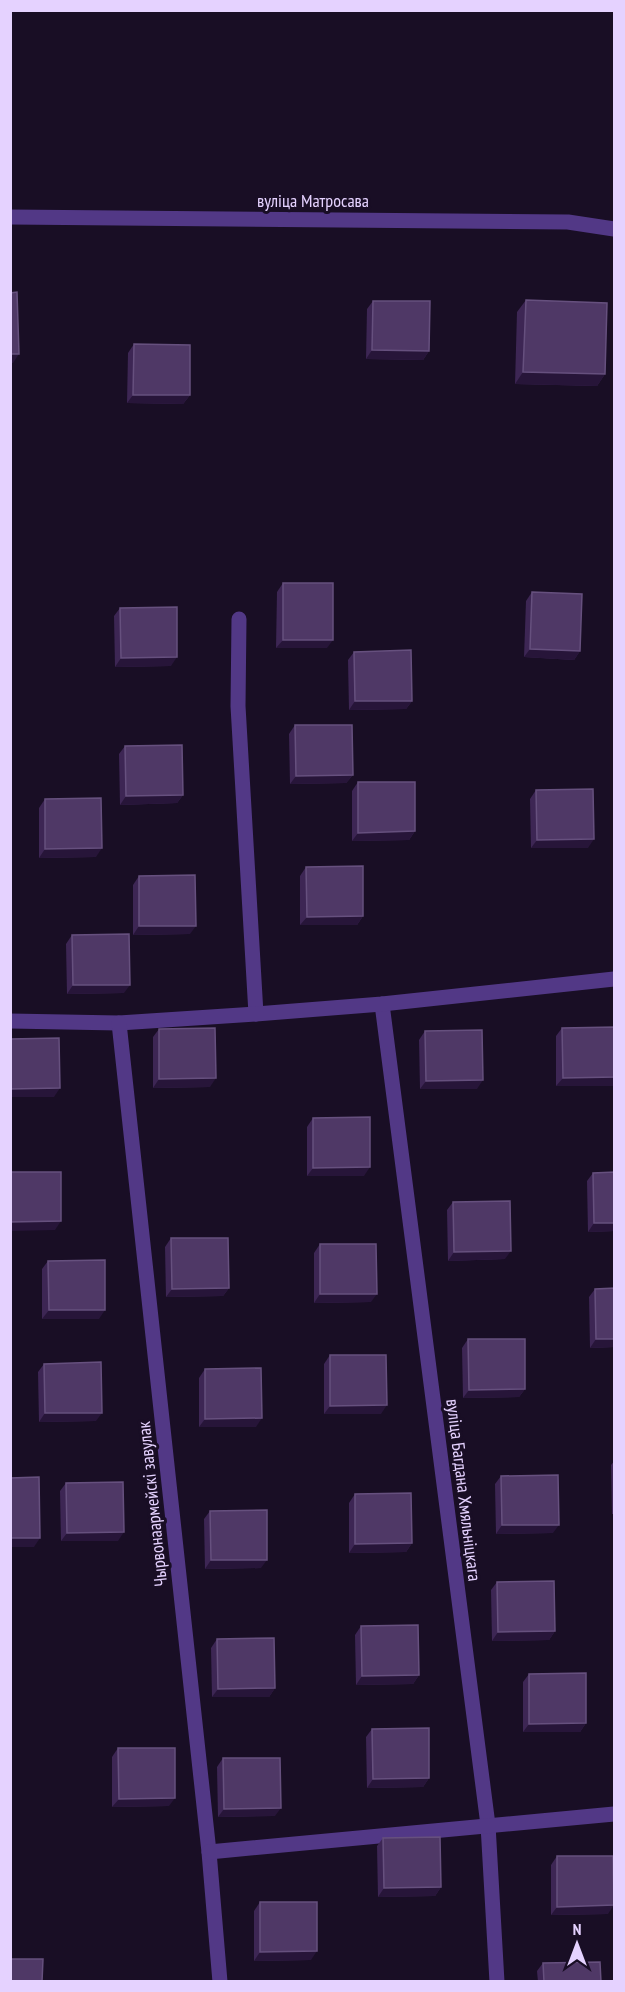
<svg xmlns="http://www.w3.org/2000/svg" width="625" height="1992" viewBox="0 0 625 1992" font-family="'PT Sans Narrow',sans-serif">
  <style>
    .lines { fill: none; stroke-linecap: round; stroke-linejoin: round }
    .service { stroke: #523886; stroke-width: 15 }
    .minor { stroke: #523886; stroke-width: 15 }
    .wall { fill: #3d2654 }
    .shaded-wall { fill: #271539 }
    .building { fill: #4f3866; stroke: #66507e; stroke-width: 1.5 }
    .labels { text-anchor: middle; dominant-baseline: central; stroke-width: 6; stroke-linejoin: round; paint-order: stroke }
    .street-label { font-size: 18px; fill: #e5d2ff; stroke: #190e25 }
  </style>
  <rect width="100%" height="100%" fill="#190e25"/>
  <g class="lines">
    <path class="service" d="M239,619L238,706L256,1014"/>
    <g class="minor">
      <path d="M10,217L568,222L614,229"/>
      <path d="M382,1004L488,1825L497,1982"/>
      <path d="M10,1021L119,1023L256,1014L382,1004L614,979"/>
      <path d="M119,1023L209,1852L220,1982"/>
      <path d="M209,1852L614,1814"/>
    </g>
  </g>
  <g class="wall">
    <path d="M526,300L605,374L597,386L515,384L517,312Z"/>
    <path d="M373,301L429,351L423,360L366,359L367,309Z"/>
    <path d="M134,344L190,395L183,404L127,403L128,353Z"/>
    <path d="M283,583L327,648H276L277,592Z"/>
    <path d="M532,592L580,651L574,660L524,657L526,601Z"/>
    <path d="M120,608L171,666L115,667L114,616Z"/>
    <path d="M354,652L412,701L406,709L349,710L348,660Z"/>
    <path d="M295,725L353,775L346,783L290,784L289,734Z"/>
    <path d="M125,746L183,795L177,803L120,805L119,754Z"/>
    <path d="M358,782L415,831L409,840L352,841V791Z"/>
    <path d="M536,790L588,848H531L530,799Z"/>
    <path d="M45,799L96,857L39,858V808Z"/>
    <path d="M306,867L363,916L357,925H300V876Z"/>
    <path d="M139,876L190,934L133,935V885Z"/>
    <path d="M72,935L124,993L67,994L66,944Z"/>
    <path d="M615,1027V1084L613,1086H556V1036L562,1028Z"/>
    <path d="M159,1029L210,1087L153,1088V1037Z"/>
    <path d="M425,1031L477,1089H420L419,1040Z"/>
    <path d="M313,1118L364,1176H307V1127Z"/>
    <path d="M593,1173L615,1231L588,1232L587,1181Z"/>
    <path d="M453,1202L505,1259L448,1261L447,1210Z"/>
    <path d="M171,1238L229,1288L223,1296L166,1297L165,1247Z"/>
    <path d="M320,1244L371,1302L314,1303V1253Z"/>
    <path d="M48,1261L99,1319H42V1269Z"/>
    <path d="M615,1288V1347L590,1348L589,1297L595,1289Z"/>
    <path d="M468,1339L525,1389L519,1397L463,1398L462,1348Z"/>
    <path d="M330,1355L381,1414H324V1364Z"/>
    <path d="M44,1364L96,1421L39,1422L38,1372Z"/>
    <path d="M205,1369L256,1427H199V1378Z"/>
    <path d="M615,1460V1514H612L611,1465Z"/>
    <path d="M501,1476L553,1533L496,1534L495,1484Z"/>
    <path d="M66,1483L118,1541H61L60,1491Z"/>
    <path d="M355,1494L412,1543L406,1552L349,1553V1503Z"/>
    <path d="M210,1511L261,1568L205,1569L204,1519Z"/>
    <path d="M497,1582L555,1631L549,1640L492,1641L491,1590Z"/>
    <path d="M361,1626L419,1675L413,1684L356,1685L355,1635Z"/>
    <path d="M217,1639L275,1688L269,1697H212L211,1648Z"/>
    <path d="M529,1674L586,1723L580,1732H523V1682Z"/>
    <path d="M372,1729L429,1778L423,1787L367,1788L366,1737Z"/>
    <path d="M118,1748L169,1806L112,1807V1757Z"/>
    <path d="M223,1758L275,1816L218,1817L217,1767Z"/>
    <path d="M383,1838L441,1887L435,1896L378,1897L377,1846Z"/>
    <path d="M557,1856L608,1914L551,1915V1865Z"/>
    <path d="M260,1902L311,1960L254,1961V1911Z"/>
    <path d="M543,1963L601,1982H538L537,1971Z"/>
  </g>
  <g class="shaded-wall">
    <path d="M372,350L429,351L423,360L366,359Z"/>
    <path d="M10,354H19L13,363H10Z"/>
    <path d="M523,372L605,374L597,386L515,384Z"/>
    <path d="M133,395H190L183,404L127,403Z"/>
    <path d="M283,640H333L327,648H276Z"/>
    <path d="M530,649L580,651L574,660L524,657Z"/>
    <path d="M177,657L171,666L115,667L121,658Z"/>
    <path d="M355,701H412L406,709L349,710Z"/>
    <path d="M353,775L346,783L290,784L296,776Z"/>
    <path d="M183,795L177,803L120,805L126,796Z"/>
    <path d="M415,831L409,840L352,841L358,833Z"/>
    <path d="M594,839L588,848H531L537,840Z"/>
    <path d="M102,848L96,857L39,858L45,849Z"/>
    <path d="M363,916L357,925H300L307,917Z"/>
    <path d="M139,926H196L190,934L133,935Z"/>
    <path d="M73,985H130L124,993L67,994Z"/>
    <path d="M615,1077V1084L613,1086H556L563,1078Z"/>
    <path d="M216,1078L210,1087L153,1088L159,1079Z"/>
    <path d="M483,1080L477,1089H420L426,1081Z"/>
    <path d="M60,1088L54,1097H10V1089Z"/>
    <path d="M370,1167L364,1176H307L313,1168Z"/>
    <path d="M61,1221L55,1230L10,1231V1222Z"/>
    <path d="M594,1223H615V1231L588,1232Z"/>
    <path d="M511,1251L505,1259L448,1261L454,1252Z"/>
    <path d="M229,1288L223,1296L166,1297L172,1289Z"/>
    <path d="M320,1294H377L371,1302L314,1303Z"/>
    <path d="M49,1310H105L99,1319H42Z"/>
    <path d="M596,1339H615V1347L590,1348Z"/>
    <path d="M525,1389L519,1397L463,1398L469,1390Z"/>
    <path d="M387,1405L381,1414H324L330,1406Z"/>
    <path d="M45,1413H102L96,1421L39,1422Z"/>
    <path d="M262,1418L256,1427H199L205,1419Z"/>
    <path d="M502,1525H559L553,1533L496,1534Z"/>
    <path d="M124,1532L118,1541H61L67,1533Z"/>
    <path d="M10,1538H40L34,1547H10Z"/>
    <path d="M412,1543L406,1552L349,1553L355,1544Z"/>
    <path d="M211,1560H267L261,1568L205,1569Z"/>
    <path d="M555,1631L549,1640L492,1641L498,1632Z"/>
    <path d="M419,1675L413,1684L356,1685L362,1676Z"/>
    <path d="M275,1688L269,1697H212L218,1689Z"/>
    <path d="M586,1723L580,1732H523L529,1724Z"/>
    <path d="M429,1778L423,1787L367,1788L373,1779Z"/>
    <path d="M175,1798L169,1806L112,1807L119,1799Z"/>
    <path d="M281,1808L275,1816L218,1817L224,1809Z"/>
    <path d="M441,1887L435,1896L378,1897L384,1888Z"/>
    <path d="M614,1905L608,1914L551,1915L557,1907Z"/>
    <path d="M317,1951L311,1960L254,1961L260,1952Z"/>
  </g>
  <g class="building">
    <path d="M17,292L19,354H10V293Z"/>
    <path d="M526,300L607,303L605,374L523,372Z"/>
    <path d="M373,301H430L429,351L372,350Z"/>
    <path d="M134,344L190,345V395H133Z"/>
    <rect x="283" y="583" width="50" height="57"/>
    <path d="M532,592L582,594L580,651L530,649Z"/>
    <path d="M177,607V657L121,658L120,608Z"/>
    <path d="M411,650L412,701H355L354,652Z"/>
    <path d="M295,725H352L353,775L296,776Z"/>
    <path d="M182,745L183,795L126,796L125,746Z"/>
    <path d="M358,782H415V831L358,833Z"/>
    <path d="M593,789L594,839L537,840L536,790Z"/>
    <path d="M101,798L102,848L45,849V799Z"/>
    <path d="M363,866V916L307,917L306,867Z"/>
    <path d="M195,875L196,926H139V876Z"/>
    <path d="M129,934L130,985H73L72,935Z"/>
    <path d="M615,1027V1077L563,1078L562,1028Z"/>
    <path d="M215,1028L216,1078L159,1079V1029Z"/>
    <path d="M482,1030L483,1080L426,1081L425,1031Z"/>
    <path d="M59,1038L60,1088L10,1089V1039Z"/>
    <path d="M370,1117V1167L313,1168V1118Z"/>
    <path d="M10,1172H61V1221L10,1222Z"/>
    <path d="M615,1172V1223H594L593,1173Z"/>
    <path d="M510,1201L511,1251L454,1252L453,1202Z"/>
    <path d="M171,1238H228L229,1288L172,1289Z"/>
    <path d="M320,1244H376L377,1294H320Z"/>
    <path d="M105,1260V1310H49L48,1261Z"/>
    <path d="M615,1288V1339H596L595,1289Z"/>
    <path d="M468,1339H525V1389L469,1390Z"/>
    <path d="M330,1355H386L387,1405L330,1406Z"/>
    <path d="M101,1362L102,1413H45L44,1364Z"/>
    <path d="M261,1368L262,1418L205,1419V1369Z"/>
    <path d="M558,1475L559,1525H502L501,1476Z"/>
    <path d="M39,1477L40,1538H10V1478Z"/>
    <path d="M123,1482L124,1532L67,1533L66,1483Z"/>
    <path d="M411,1493L412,1543L355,1544V1494Z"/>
    <path d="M267,1510V1560H211L210,1511Z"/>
    <path d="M554,1581L555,1631L498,1632L497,1582Z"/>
    <path d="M418,1625L419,1675L362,1676L361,1626Z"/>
    <path d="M274,1638L275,1688L218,1689L217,1639Z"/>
    <path d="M586,1673V1723L529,1724V1674Z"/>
    <path d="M429,1728V1778L373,1779L372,1729Z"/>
    <path d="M118,1748H175V1798L119,1799Z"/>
    <path d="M223,1758H280L281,1808L224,1809Z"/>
    <path d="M440,1837L441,1887L384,1888L383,1838Z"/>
    <path d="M557,1856H613L614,1905L557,1907Z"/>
    <path d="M260,1902H317V1951L260,1952Z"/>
    <path d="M10,1959H43L42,1982H10Z"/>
    <path d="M600,1962L601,1982H544L543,1963Z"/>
  </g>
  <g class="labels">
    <g class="street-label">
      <text x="313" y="200">вуліца Матросава</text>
      <text transform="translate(464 1490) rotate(83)">вуліца Багдана Хмяльніцкага</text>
      <text transform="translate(152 1504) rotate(-96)">Чырвонаармейскі завулак</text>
    </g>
  </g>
  <rect width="625" height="1992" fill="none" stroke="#e5d2ff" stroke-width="24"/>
  <g transform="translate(577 1944)" stroke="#190e25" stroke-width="4.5" paint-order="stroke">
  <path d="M0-4.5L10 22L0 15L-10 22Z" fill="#e5d2ff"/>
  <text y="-9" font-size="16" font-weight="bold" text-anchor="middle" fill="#e5d2ff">N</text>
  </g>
</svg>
